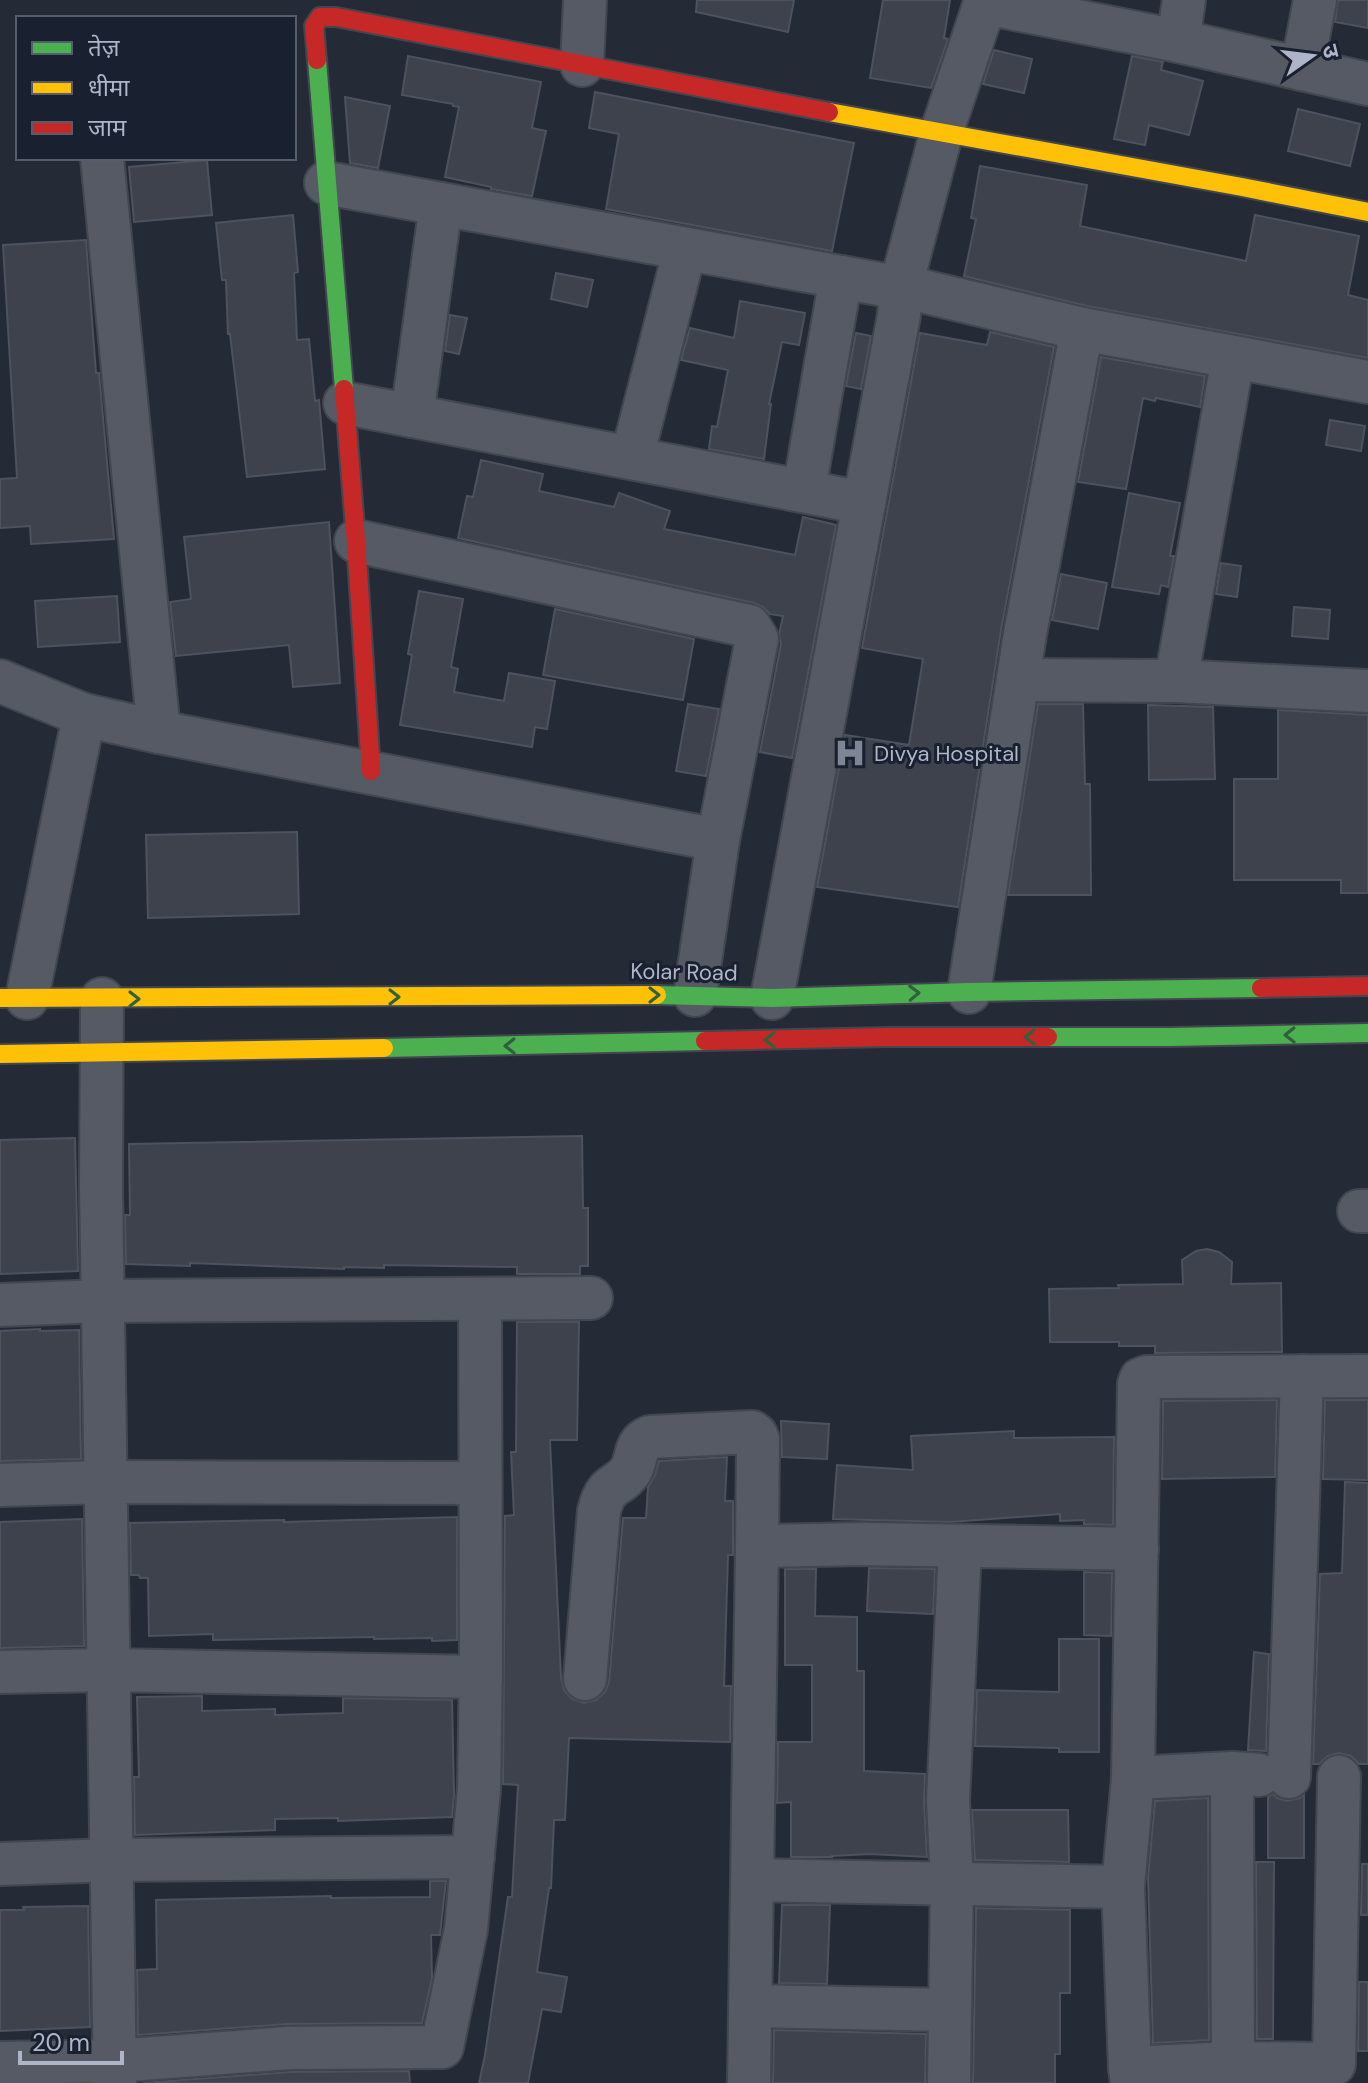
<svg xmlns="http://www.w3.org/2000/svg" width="1368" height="2083" viewBox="0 0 1368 2083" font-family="'DM Sans','Noto Sans Devanagari',sans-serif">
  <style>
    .building { fill: #3d424c; stroke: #4d525e; stroke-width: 2 }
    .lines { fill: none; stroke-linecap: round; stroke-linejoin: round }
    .street-casing { stroke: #42464e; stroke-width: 46 }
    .fast-casing { stroke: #42464e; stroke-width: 22 }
    .slow-casing { stroke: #42464e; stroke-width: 22 }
    .jam-casing { stroke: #42464e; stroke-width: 22 }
    .street { stroke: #565a64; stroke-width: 42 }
    .fast { stroke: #4caf50; stroke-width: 18 }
    .slow { stroke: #ffc107; stroke-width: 18 }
    .jam { stroke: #c62828; stroke-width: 18 }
    .oneway { stroke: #30603e }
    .labels { text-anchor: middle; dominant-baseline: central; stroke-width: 6; stroke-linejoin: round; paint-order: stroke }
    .poi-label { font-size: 22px; fill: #aeb5c8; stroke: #192030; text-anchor: start }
    .street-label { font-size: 22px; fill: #aeb5c8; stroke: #192030 }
  </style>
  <rect width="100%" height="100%" fill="#252b36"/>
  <g class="building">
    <path d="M697,0H794L788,32L696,12Z"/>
    <path d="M883,0H950L944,38L948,39L931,88L870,78Z"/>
    <path d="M1338,0H1368V28L1335,22Z"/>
    <path d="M994,50L1032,59L1024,93L983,84Z"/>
    <path d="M408,56L541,82L532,128L546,131L532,196L491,189V187L445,177L459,107L453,106V104L402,95Z"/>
    <path d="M1132,56L1163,62L1161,70L1203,81L1189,135L1149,125L1145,145L1114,139Z"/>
    <path d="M595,92L854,143L832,251L606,209L619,134L589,128Z"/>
    <path d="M345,97L390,106L378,168L350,163Z"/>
    <path d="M1298,109L1360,124L1350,166L1288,151Z"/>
    <path d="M207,160L212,215L134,222L129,167Z"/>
    <path d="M980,166L1087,185L1080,226L1246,261L1255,215L1359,236L1348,295L1368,300V358L1087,306L964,276L976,219L971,218Z"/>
    <path d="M293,215L298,272L294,273L297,340L309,339L315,401L319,400L325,469L247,477L230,334H228L226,280H222L216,223Z"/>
    <path d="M86,240L96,373H99L114,539L31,544L30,526L0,528V479L17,478L3,245Z"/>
    <path d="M556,273L593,280L587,307L551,299Z"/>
    <path d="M740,301L805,313L799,345L782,342L769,404H771L764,459L709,449L712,426L717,427L728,370L681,360L690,328L734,338Z"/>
    <path d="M450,315L467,318L459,354L445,351Z"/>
    <path d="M990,332L1054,347L1001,630L958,907L817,887L845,735L909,745L923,659L862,648L920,333L987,345Z"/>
    <path d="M856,333L871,336L861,389L846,386Z"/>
    <path d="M1101,357L1205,376L1200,407L1156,398L1155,401L1143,398L1126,489L1078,482Z"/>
    <path d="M1330,420L1365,426L1361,451L1326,445Z"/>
    <path d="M481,460L543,474L539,491L614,507L619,493L670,511L664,529L795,555L803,517L836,525L792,758L760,752L781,644L779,634L783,616L770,614L763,607L754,603L458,538L467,496L473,497Z"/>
    <path d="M1129,493L1180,503L1170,556H1174L1168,587L1161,585L1159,594L1112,587Z"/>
    <path d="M329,522L340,683L293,687L289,645L176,656L170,602L191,599L184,537Z"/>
    <path d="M1221,563L1241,566L1237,597L1216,594Z"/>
    <path d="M1061,574L1107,583L1098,629L1052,620Z"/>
    <path d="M419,591L463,599L451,667L458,669L454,692L504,701L509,673L555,681L547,729L535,727L532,747L400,725L412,655L408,654Z"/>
    <path d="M117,596L120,642L38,647L35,601Z"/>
    <path d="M1294,607L1330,610L1328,639L1292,636Z"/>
    <path d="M555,609L694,639L683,700L543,675Z"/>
    <path d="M688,704L719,709L706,776L676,771Z"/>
    <path d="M1038,704H1083L1085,784H1090L1091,895H1008Z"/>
    <path d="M1148,705L1213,707L1215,779L1149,780Z"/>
    <path d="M1278,710L1368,715V893H1341V880H1234V779H1278Z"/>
    <path d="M297,832L299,914L148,918L146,835Z"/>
    <path d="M582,1136L583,1208H588V1266H580V1274H517V1267L384,1265V1268L344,1267V1269L190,1263V1266L126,1264L125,1215H130L129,1144Z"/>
    <path d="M75,1138L78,1271L0,1274V1140Z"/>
    <path d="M1207,1249L1219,1252L1232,1262L1231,1284L1281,1283L1282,1352L1155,1353V1346H1119V1342H1050L1049,1289L1119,1288L1118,1285L1183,1284L1182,1260L1196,1251Z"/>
    <path d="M517,1322H579L577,1440H550L561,1678L564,1690L572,1699L584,1703L596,1700L605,1692L609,1682L623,1518H646L648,1487L655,1475L659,1461L727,1457L725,1501H733V1555H728L724,1686H731L730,1742L569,1738L565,1820H554L551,1888H549L537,1972L567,1977L561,2012L542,2009L528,2083H479L485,2055L508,1897H512L518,1785L503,1784L505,1516L514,1515L511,1452H516Z"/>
    <path d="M40,1329V1331L79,1330L81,1459L0,1461V1331Z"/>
    <path d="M1277,1400L1275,1477L1162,1479L1163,1401Z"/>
    <path d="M1325,1400H1368V1480L1323,1479Z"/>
    <path d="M781,1421L829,1424L827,1459L782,1457Z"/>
    <path d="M1014,1431V1438L1114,1437L1113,1525L1084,1524V1520L1060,1521V1514L950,1522L833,1519L837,1465L913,1470L911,1436Z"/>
    <path d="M1345,1482L1368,1483V1764H1359L1351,1756L1339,1753L1328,1756L1319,1764H1313L1320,1574L1342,1573Z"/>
    <path d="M457,1517V1640L432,1641V1638L374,1639V1637L213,1640V1634L149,1636L148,1578H140L139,1575H131L130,1523L284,1520V1522Z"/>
    <path d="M82,1519L84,1646L0,1648V1522Z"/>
    <path d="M869,1568L935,1569L933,1614L867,1611Z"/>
    <path d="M785,1569H816L815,1616L857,1617V1671H864V1771L925,1774L924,1802L927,1857L870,1854L832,1856V1857H791V1802L777,1803L778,1742H812V1665H785Z"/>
    <path d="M1084,1572L1112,1573L1111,1636L1084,1635Z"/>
    <path d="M1059,1639H1099V1752H1059V1748L975,1746L977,1690L1059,1692Z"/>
    <path d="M1254,1652L1269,1654L1266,1751L1248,1750Z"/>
    <path d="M202,1696V1711L275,1709V1715L343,1713V1698L452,1700L454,1795L452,1817L338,1821V1818L275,1819V1830L135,1835L134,1777H139L137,1697Z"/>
    <path d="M1273,1794L1277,1798L1287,1801L1300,1798L1304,1795V1858H1268V1797Z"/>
    <path d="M1208,1798L1209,2040L1153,2043L1148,1878L1155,1801Z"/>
    <path d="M972,1810H1068L1069,1862L975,1860Z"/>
    <path d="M1256,1862H1274L1273,2039H1257Z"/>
    <path d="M1362,1864H1368V1915H1361Z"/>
    <path d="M430,1881H446L440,1935H431L432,1978L422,2023L287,2024L138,2035L137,1970L157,1969L156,1900L331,1896V1898L430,1897Z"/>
    <path d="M782,1905H830L827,1984L779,1983Z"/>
    <path d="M88,1906L90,2027L0,2031V1910H24L23,1907Z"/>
    <path d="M976,1908L1070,1910V1993H1060V2054H1055V2083H973Z"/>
    <path d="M1359,1982H1368V2051H1358Z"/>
    <path d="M774,2030L926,2034L925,2083H773Z"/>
    <path d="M409,2071L410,2083H143L290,2072Z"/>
  </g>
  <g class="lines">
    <defs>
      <g id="street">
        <path d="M985,0V3L1178,41L1368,84"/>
        <path d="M1178,41L1184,0"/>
        <path d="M582,65L585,0"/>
        <path d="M1302,69L1315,0"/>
        <path d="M102,158L159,732"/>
        <path d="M326,183L901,288"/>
        <path d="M901,286L1082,329L1368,382"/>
        <path d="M345,403L864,503"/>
        <path d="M412,416L441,204"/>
        <path d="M632,457L685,249"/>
        <path d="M804,490L841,277"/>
        <path d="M356,541L749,626L757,639L718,840L695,995"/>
        <path d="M1018,680L1176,681L1368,691"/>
        <path d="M0,681L84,715"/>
        <path d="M1176,681L1233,358"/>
        <path d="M969,992L1025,634L1082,329"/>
        <path d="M27,998L84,715L159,732L718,840"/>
        <path d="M772,998L899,315L901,286L941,134L985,3"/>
        <path d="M102,999L101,1187L115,2083"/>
        <path d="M1359,1211H1368"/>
        <path d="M0,1305L103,1301L591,1298"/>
        <path d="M0,1485L106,1482L480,1483"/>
        <path d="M0,1672L109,1670L481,1677"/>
        <path d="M585,1679L599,1511C607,1479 618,1490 631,1470C638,1457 634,1443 650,1437L752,1432L756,1435L758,1440L757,1546"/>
        <path d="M1232,1773L1233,2063"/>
        <path d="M1289,1777L1302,1376"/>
        <path d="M1133,1778L1232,1773L1259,1775"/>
        <path d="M0,1864L112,1860L473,1857"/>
        <path d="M753,1880L1123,1887"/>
        <path d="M750,2006L950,2010"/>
        <path d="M0,2063L115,2061L289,2048L442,2047L466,1929L479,1789L481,1663L480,1299"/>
        <path d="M1130,2068L1233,2063L1334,2064L1339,1777"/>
        <path d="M749,2083L757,1546L864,1544L1137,1549"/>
        <path d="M949,2083L952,1882L948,1801L960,1546"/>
        <path d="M1132,2083L1130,2068L1123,1887L1133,1778L1139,1384L1141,1379L1147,1377L1368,1376"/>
      </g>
      <g id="fast">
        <path d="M317,60L344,389"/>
        <path d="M657,995L772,998L969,992L1261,988"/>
        <path d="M1048,1037H1169L1368,1033"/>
        <path d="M384,1048L705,1041"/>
      </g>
      <g id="slow">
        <path d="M829,112L1242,187L1368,212"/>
        <path d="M0,998L657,995"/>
        <path d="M0,1054L384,1048"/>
      </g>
      <g id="jam">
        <path d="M317,60L314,26L320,17H336L829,112"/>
        <path d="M344,389L356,541L371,771"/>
        <path d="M1261,988L1368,986"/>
        <path d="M705,1041L887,1037H1048"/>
      </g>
    </defs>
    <use href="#street" class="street-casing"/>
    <use href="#fast" class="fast-casing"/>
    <use href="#slow" class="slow-casing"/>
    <use href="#jam" class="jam-casing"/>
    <use href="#street" class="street"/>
    <use href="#fast" class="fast"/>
    <use href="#slow" class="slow"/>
    <use href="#jam" class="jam"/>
  </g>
  <defs><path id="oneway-chevron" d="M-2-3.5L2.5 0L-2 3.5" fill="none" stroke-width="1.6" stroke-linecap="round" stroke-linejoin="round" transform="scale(2)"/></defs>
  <g class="oneway">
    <use href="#oneway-chevron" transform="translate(914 993) rotate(-2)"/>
    <use href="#oneway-chevron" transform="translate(654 995)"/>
    <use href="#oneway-chevron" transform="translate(394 997)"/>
    <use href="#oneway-chevron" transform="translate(134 999)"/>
    <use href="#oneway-chevron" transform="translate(1290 1035) rotate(179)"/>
    <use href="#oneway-chevron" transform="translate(1030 1037) rotate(-180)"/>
    <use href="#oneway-chevron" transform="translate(770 1040) rotate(179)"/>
    <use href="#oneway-chevron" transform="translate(510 1046) rotate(179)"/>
  </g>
  <defs>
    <symbol id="hospital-bare" viewBox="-9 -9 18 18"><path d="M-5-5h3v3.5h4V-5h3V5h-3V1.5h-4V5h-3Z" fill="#7e8595" stroke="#192030" stroke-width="2.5" paint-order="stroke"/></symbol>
  </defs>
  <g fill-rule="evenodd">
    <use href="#hospital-bare" x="828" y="731" width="44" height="44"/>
  </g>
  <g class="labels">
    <g class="poi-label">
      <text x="874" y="753">Divya Hospital</text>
    </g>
    <g class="street-label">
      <text transform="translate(684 972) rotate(1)">Kolar Road</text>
    </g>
  </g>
  <rect x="16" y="16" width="280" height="144" fill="#192030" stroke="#555c6d" stroke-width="2"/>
  <rect x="32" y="42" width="40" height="12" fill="#4caf50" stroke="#555c6d" stroke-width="2"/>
  <text x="88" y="56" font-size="24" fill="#aeb5c8">तेज़</text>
  <rect x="32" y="82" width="40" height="12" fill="#ffc107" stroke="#555c6d" stroke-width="2"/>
  <text x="88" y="96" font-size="24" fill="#aeb5c8">धीमा</text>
  <rect x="32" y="122" width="40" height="12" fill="#c62828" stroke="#555c6d" stroke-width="2"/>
  <text x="88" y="136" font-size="24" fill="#aeb5c8">जाम</text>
  <g transform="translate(1312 56) rotate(76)" stroke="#192030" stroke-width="6" paint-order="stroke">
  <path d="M0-6L14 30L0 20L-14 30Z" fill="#aeb5c8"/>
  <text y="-12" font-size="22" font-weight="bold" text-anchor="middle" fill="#aeb5c8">उ</text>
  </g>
  <path d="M20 2051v12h102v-12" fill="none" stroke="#aeb5c8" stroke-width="4"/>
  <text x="32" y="2051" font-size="24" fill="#aeb5c8" stroke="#192030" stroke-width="6" paint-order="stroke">20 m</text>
</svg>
